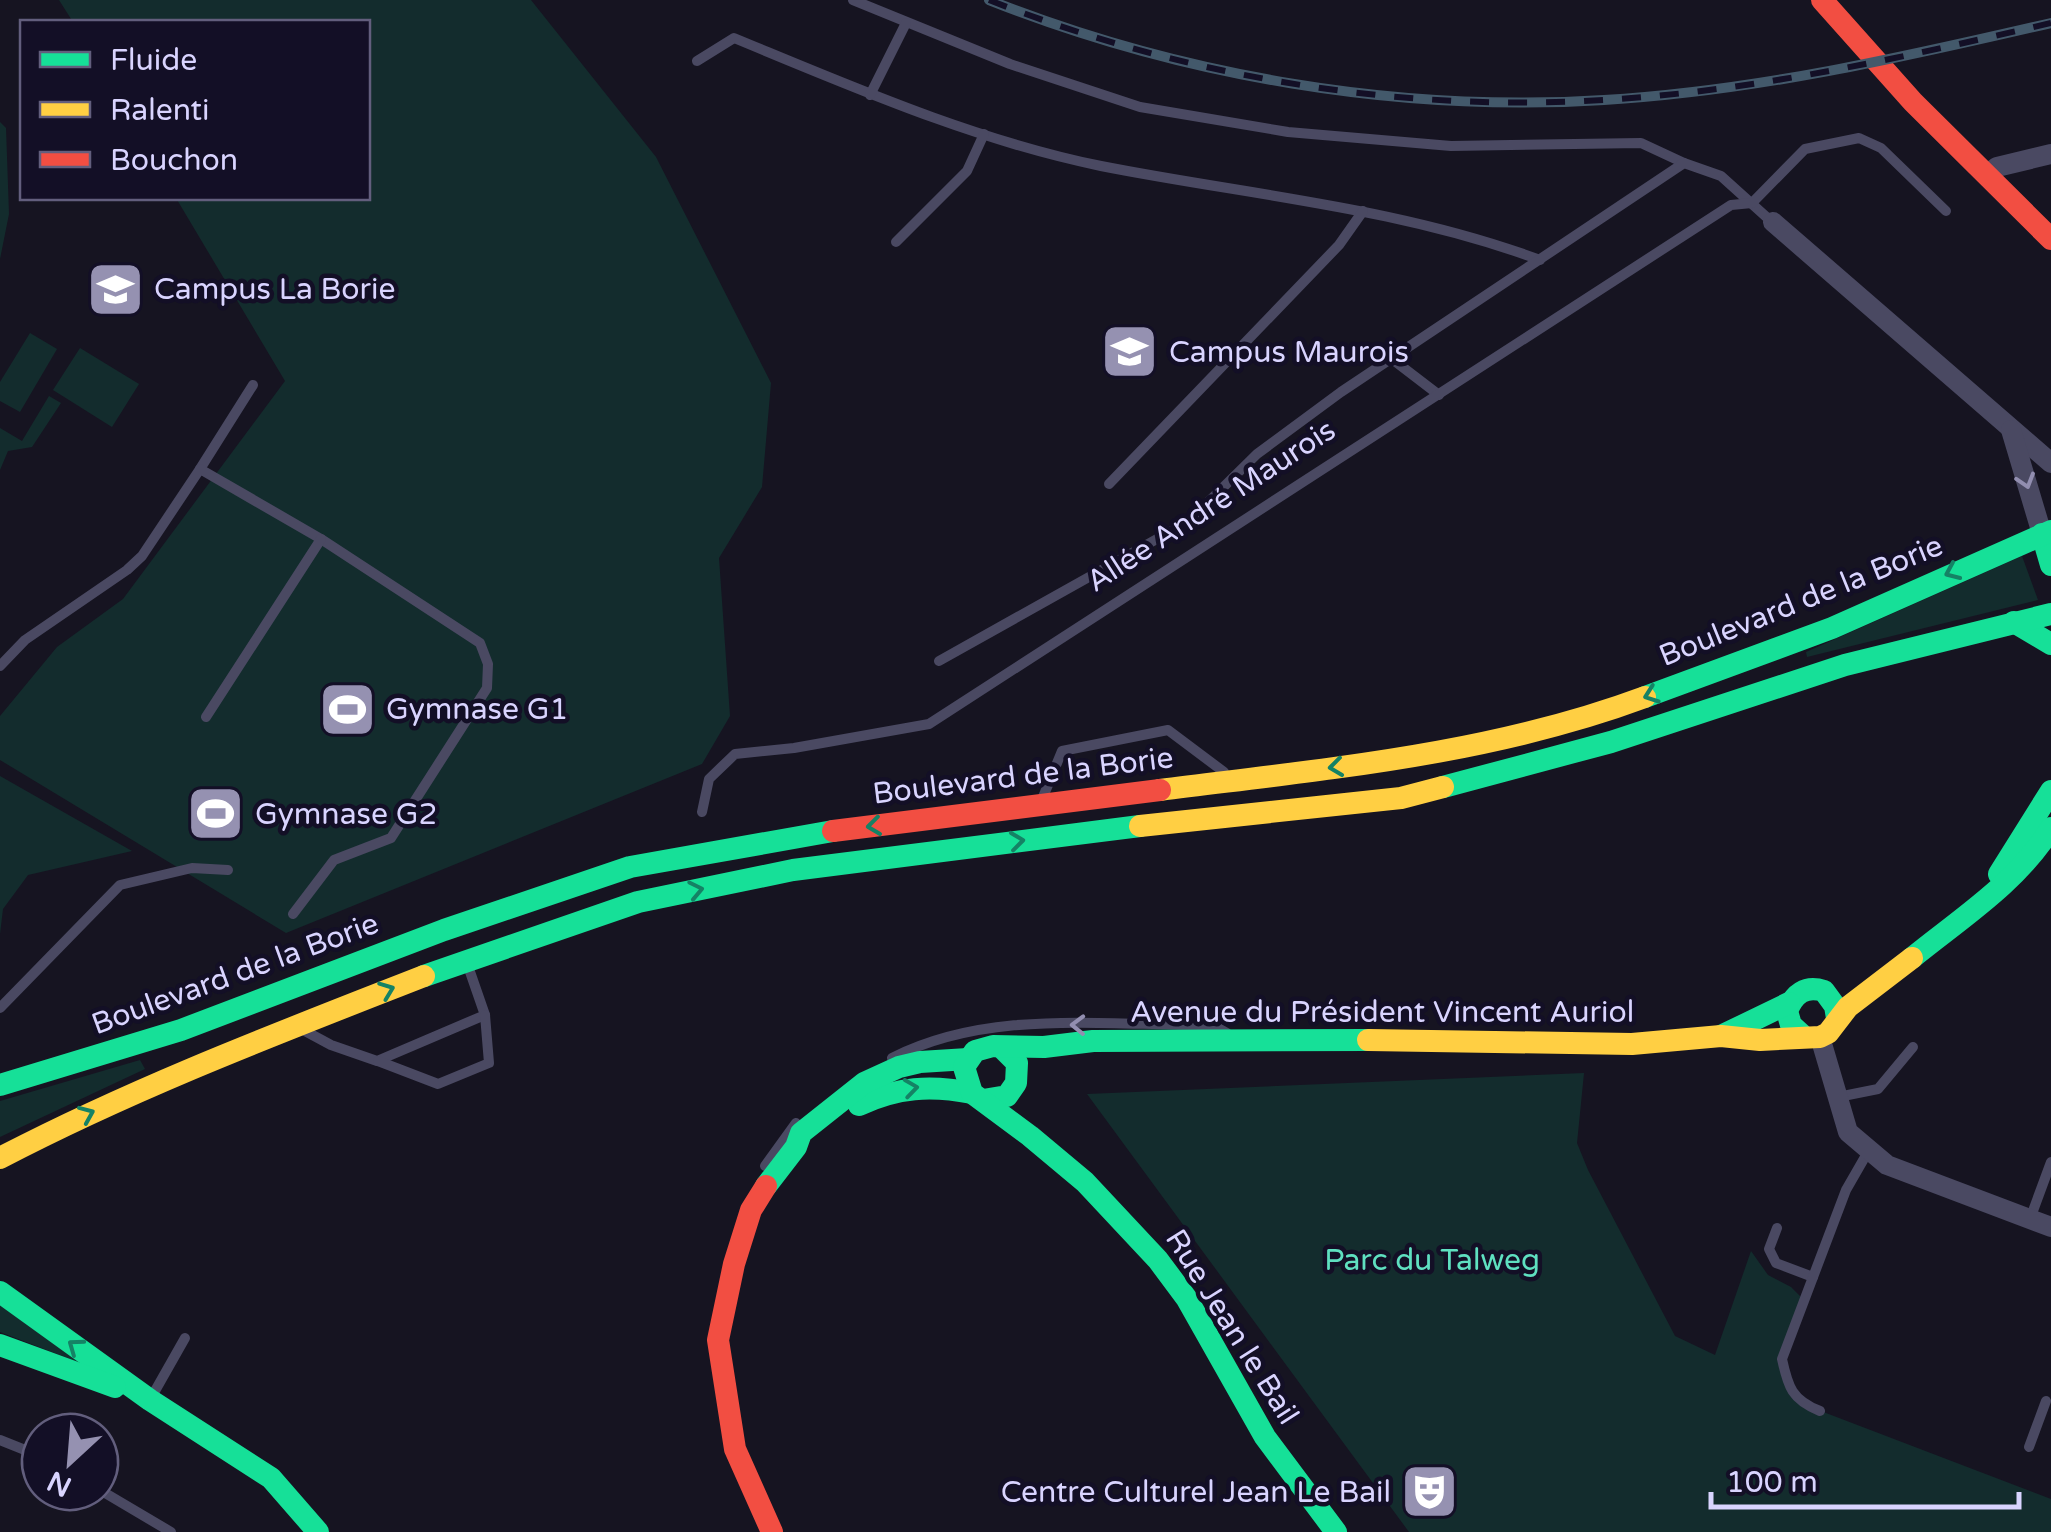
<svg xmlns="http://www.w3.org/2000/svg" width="2051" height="1532" viewBox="0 0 2051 1532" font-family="'Varela Round',sans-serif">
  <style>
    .green { fill: #132c2d }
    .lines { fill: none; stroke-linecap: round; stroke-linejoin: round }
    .lane { stroke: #4a4962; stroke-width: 10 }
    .street { stroke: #4a4962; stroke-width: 20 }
    .fast { stroke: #16e098; stroke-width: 22 }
    .slow { stroke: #ffcf43; stroke-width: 22 }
    .jam { stroke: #f24e42; stroke-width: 22 }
    .rail-casing { stroke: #43596b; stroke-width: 10 }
    .rail { stroke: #130f26; stroke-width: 6; stroke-dasharray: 19; stroke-linecap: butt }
    .oneway { stroke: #928eb0 }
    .oneway2 { stroke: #158265 }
    .labels { text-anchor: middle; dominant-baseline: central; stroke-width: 9; stroke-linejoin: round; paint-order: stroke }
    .poi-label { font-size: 30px; fill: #d9d4ff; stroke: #130f26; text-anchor: start }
    .street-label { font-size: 30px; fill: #d9d4ff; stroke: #130f26 }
    .park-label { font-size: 30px; fill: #5fe0c0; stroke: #130f26 }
  </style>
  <rect width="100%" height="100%" fill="#161421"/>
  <g class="green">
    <path d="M59,0H531L656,157L771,383L762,487L719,558L730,716L702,764L286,933L0,760V716L57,647L123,599L285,381L176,198H368V22H73Z"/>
    <path d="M0,122L6,128L9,214L0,259Z"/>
    <path d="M30,333L57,349L20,412L0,401V382Z"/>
    <path d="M80,348L139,384L112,427L53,390Z"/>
    <path d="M49,396L61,403L32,447L8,451L0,470V428L22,441Z"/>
    <path d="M2022,556L2038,600L1807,657L1806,652Z"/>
    <path d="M0,776L132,851L28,875L3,909L0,934Z"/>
    <path d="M140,1060L145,1069L0,1137V1101Z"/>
    <path d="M1584,1073L1577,1143L1588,1170L1675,1336L1715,1355L1751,1251L1768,1275L1791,1287L1804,1300L1782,1359L1788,1388L1805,1405L2051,1499V1532H1409L1087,1094Z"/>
    <path d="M0,1305L104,1372L0,1332Z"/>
  </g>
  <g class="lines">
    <g class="lane">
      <path d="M853,0L1010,64L1140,107L1288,132L1451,146L1641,143L1684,163"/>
      <path d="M697,61L734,38C853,87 974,140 1101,166C1248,195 1398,207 1540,260"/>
      <path d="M870,95L906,23"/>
      <path d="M896,242L967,171L984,134"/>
      <path d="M1392,359L1439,395"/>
      <path d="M200,469L253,385"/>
      <path d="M1109,484L1339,245L1363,211"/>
      <path d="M939,661L1189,521L1257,454L1341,392L1684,163L1721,176L1772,222"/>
      <path d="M0,666L25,640L127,570L142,556L200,469L321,539L480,643L488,664L487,688L391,838L334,860L293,914"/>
      <path d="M206,717L321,539"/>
      <path d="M1043,797L1062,751L1168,730L1224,772"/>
      <path d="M702,812L709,779L735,754L794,748L929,724L1731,205L1752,203L1805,149L1859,138L1881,148L1946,211"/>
      <path d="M0,1008L120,885L192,868L228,870"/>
      <path d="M305,1031L331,1045L377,1061L485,1015L468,966"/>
      <path d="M892,1058C990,1008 1107,1026 1213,1025L1227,1033"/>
      <path d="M378,1061L438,1084L489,1063L485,1015"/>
      <path d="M1838,1097L1878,1089L1913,1047"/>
      <path d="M765,1166L796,1123"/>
      <path d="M2030,1219L2051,1162"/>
      <path d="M1777,1228L1769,1249L1776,1263L1813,1277"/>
      <path d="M151,1398L185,1338"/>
      <path d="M1820,1411C1792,1400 1788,1387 1782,1359L1846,1190L1869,1150"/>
      <path d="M0,1440L40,1456"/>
      <path d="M2029,1447L2046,1401"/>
      <path d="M100,1490L171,1532"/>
    </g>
    <g class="street">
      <path d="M1988,174L1997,167L2051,154"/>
      <path d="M1773,222L2051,463"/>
      <path d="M2011,430L2042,534"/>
      <path d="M1820,1037L1848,1132L1887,1165L2051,1227"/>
    </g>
    <g class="fast">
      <path d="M2042,534L2051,565"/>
      <path d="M2014,622L2051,644"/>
      <path d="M1645,697L1832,628L2051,531"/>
      <path d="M1443,787L1611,742L1845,665L2051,614"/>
      <path d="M1999,874L2051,791"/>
      <path d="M1912,958C1961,918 2017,883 2051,828"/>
      <path d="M424,976L638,902L793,870L1140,826"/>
      <path d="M1802,1035L1791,1025L1787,1011C1794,994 1805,985 1824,991L1835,1006L1837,1018"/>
      <path d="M1721,1036L1789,1003"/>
      <path d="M0,1085L181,1030L444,930L630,867L833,831"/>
      <path d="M983,1100L1007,1096L1016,1083L1017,1063L1001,1047"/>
      <path d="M859,1105C897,1087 931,1085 972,1093"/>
      <path d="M766,1186L796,1147L801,1133L864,1083L899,1067L920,1062L968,1059"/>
      <path d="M0,1292L150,1400L271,1478L318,1532"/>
      <path d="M0,1345L115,1387"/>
      <path d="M1336,1532L1265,1437L1187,1299L1158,1260L1085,1182L1030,1136L972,1093L964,1067L975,1051L993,1046L1044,1047L1093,1041L1368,1040"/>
    </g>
    <g class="slow">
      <path d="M1160,790C1324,769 1489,755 1645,697"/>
      <path d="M1140,826L1401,798L1443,787"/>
      <path d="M1368,1040L1632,1044L1721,1036L1760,1040L1820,1037L1828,1033L1848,1007L1912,958"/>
      <path d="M0,1158C136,1087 281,1032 424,976"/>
    </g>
    <g class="jam">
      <path d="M1822,0L1913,102L2051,239"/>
      <path d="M833,831L1160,790"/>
      <path d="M766,1186L751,1210L734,1264L718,1340L735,1449L772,1532"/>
    </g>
    <defs>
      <path id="rail" d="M989,0C1181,76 1397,113 1604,100C1756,91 1904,57 2051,23"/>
    </defs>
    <use href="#rail" class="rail-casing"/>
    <use href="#rail" class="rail"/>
  </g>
  <defs><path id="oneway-chevron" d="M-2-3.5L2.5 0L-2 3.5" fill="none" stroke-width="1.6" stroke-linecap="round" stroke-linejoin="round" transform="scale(2.5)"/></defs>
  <g class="oneway">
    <use href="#oneway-chevron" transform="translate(2026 481) rotate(73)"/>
    <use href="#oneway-chevron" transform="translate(1078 1025) rotate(-179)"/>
  </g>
  <g class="oneway2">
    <use href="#oneway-chevron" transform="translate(1952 572) rotate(156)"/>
    <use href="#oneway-chevron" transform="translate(1651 695) rotate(160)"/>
    <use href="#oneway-chevron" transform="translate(1336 767) rotate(173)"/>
    <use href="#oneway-chevron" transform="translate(874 826) rotate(173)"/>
    <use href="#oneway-chevron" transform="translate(1017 841) rotate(-7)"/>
    <use href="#oneway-chevron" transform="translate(696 890) rotate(-12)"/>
    <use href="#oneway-chevron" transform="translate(387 990) rotate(-21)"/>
    <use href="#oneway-chevron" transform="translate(911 1088) rotate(-8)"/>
    <use href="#oneway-chevron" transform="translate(87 1114) rotate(-23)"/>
    <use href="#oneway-chevron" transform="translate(75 1346) rotate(-144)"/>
  </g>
  <defs>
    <symbol id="university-square" viewBox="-11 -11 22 22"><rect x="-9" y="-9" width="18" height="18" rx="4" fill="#9591b1" stroke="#130f26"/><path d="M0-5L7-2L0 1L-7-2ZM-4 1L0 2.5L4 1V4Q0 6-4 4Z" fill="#fff"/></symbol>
    <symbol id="stadium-square" viewBox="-11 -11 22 22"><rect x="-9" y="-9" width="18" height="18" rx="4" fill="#9591b1" stroke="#130f26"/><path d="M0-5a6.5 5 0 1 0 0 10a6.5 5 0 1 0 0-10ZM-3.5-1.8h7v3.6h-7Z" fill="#fff"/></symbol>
    <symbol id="theatre-square" viewBox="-11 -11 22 22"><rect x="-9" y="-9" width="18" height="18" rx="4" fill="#9591b1" stroke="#130f26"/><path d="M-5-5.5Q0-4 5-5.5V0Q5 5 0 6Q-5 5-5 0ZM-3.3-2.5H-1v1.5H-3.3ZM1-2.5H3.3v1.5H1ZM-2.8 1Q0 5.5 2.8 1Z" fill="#fff"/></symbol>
  </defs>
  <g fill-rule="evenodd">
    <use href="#university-square" x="84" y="258" width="63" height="63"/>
    <use href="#university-square" x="1098" y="320" width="63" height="63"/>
    <use href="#stadium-square" x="316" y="678" width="63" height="63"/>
    <use href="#stadium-square" x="184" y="782" width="63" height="63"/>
    <use href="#theatre-square" x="1398" y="1460" width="63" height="63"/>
  </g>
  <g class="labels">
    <g class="poi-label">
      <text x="154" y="289">Campus La Borie</text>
      <text x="1169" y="352">Campus Maurois</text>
      <text x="386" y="709">Gymnase G1</text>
      <text x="255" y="814">Gymnase G2</text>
      <text x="1391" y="1492" text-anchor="end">Centre Culturel Jean Le Bail</text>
    </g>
    <g class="street-label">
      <text transform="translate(1211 506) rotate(-33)">Allée André Maurois</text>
      <text transform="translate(1801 601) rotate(-22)">Boulevard de la Borie</text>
      <text transform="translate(1023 776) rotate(-7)">Boulevard de la Borie</text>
      <text transform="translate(235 974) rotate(-20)">Boulevard de la Borie</text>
      <text x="1382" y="1012">Avenue du Président Vincent Auriol</text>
      <text transform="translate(1232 1327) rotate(58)">Rue Jean le Bail</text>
    </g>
    <g class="park-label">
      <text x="1432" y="1260">Parc du Talweg</text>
    </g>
  </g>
  <rect x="20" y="20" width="350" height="180" fill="#130f26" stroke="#625e7d" stroke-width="2.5"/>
  <rect x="40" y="52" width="50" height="15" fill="#16e098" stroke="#625e7d" stroke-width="2.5"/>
  <text x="110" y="70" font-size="30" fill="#d9d4ff">Fluide</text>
  <rect x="40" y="102" width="50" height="15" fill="#ffcf43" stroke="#625e7d" stroke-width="2.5"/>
  <text x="110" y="120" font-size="30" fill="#d9d4ff">Ralenti</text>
  <rect x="40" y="152" width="50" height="15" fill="#f24e42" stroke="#625e7d" stroke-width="2.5"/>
  <text x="110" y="170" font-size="30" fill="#d9d4ff">Bouchon</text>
  <g transform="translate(70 1462) rotate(206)"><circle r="48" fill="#130f26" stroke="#625e7d" stroke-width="2.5"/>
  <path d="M0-8L18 38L0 25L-18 38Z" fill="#9591b1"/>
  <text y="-15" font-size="28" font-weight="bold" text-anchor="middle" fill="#d9d4ff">N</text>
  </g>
  <path d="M1711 1492v15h308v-15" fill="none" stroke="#d9d4ff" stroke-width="5"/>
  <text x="1726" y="1492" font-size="30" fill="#d9d4ff" stroke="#130f26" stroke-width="8" paint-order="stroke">100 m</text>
</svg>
